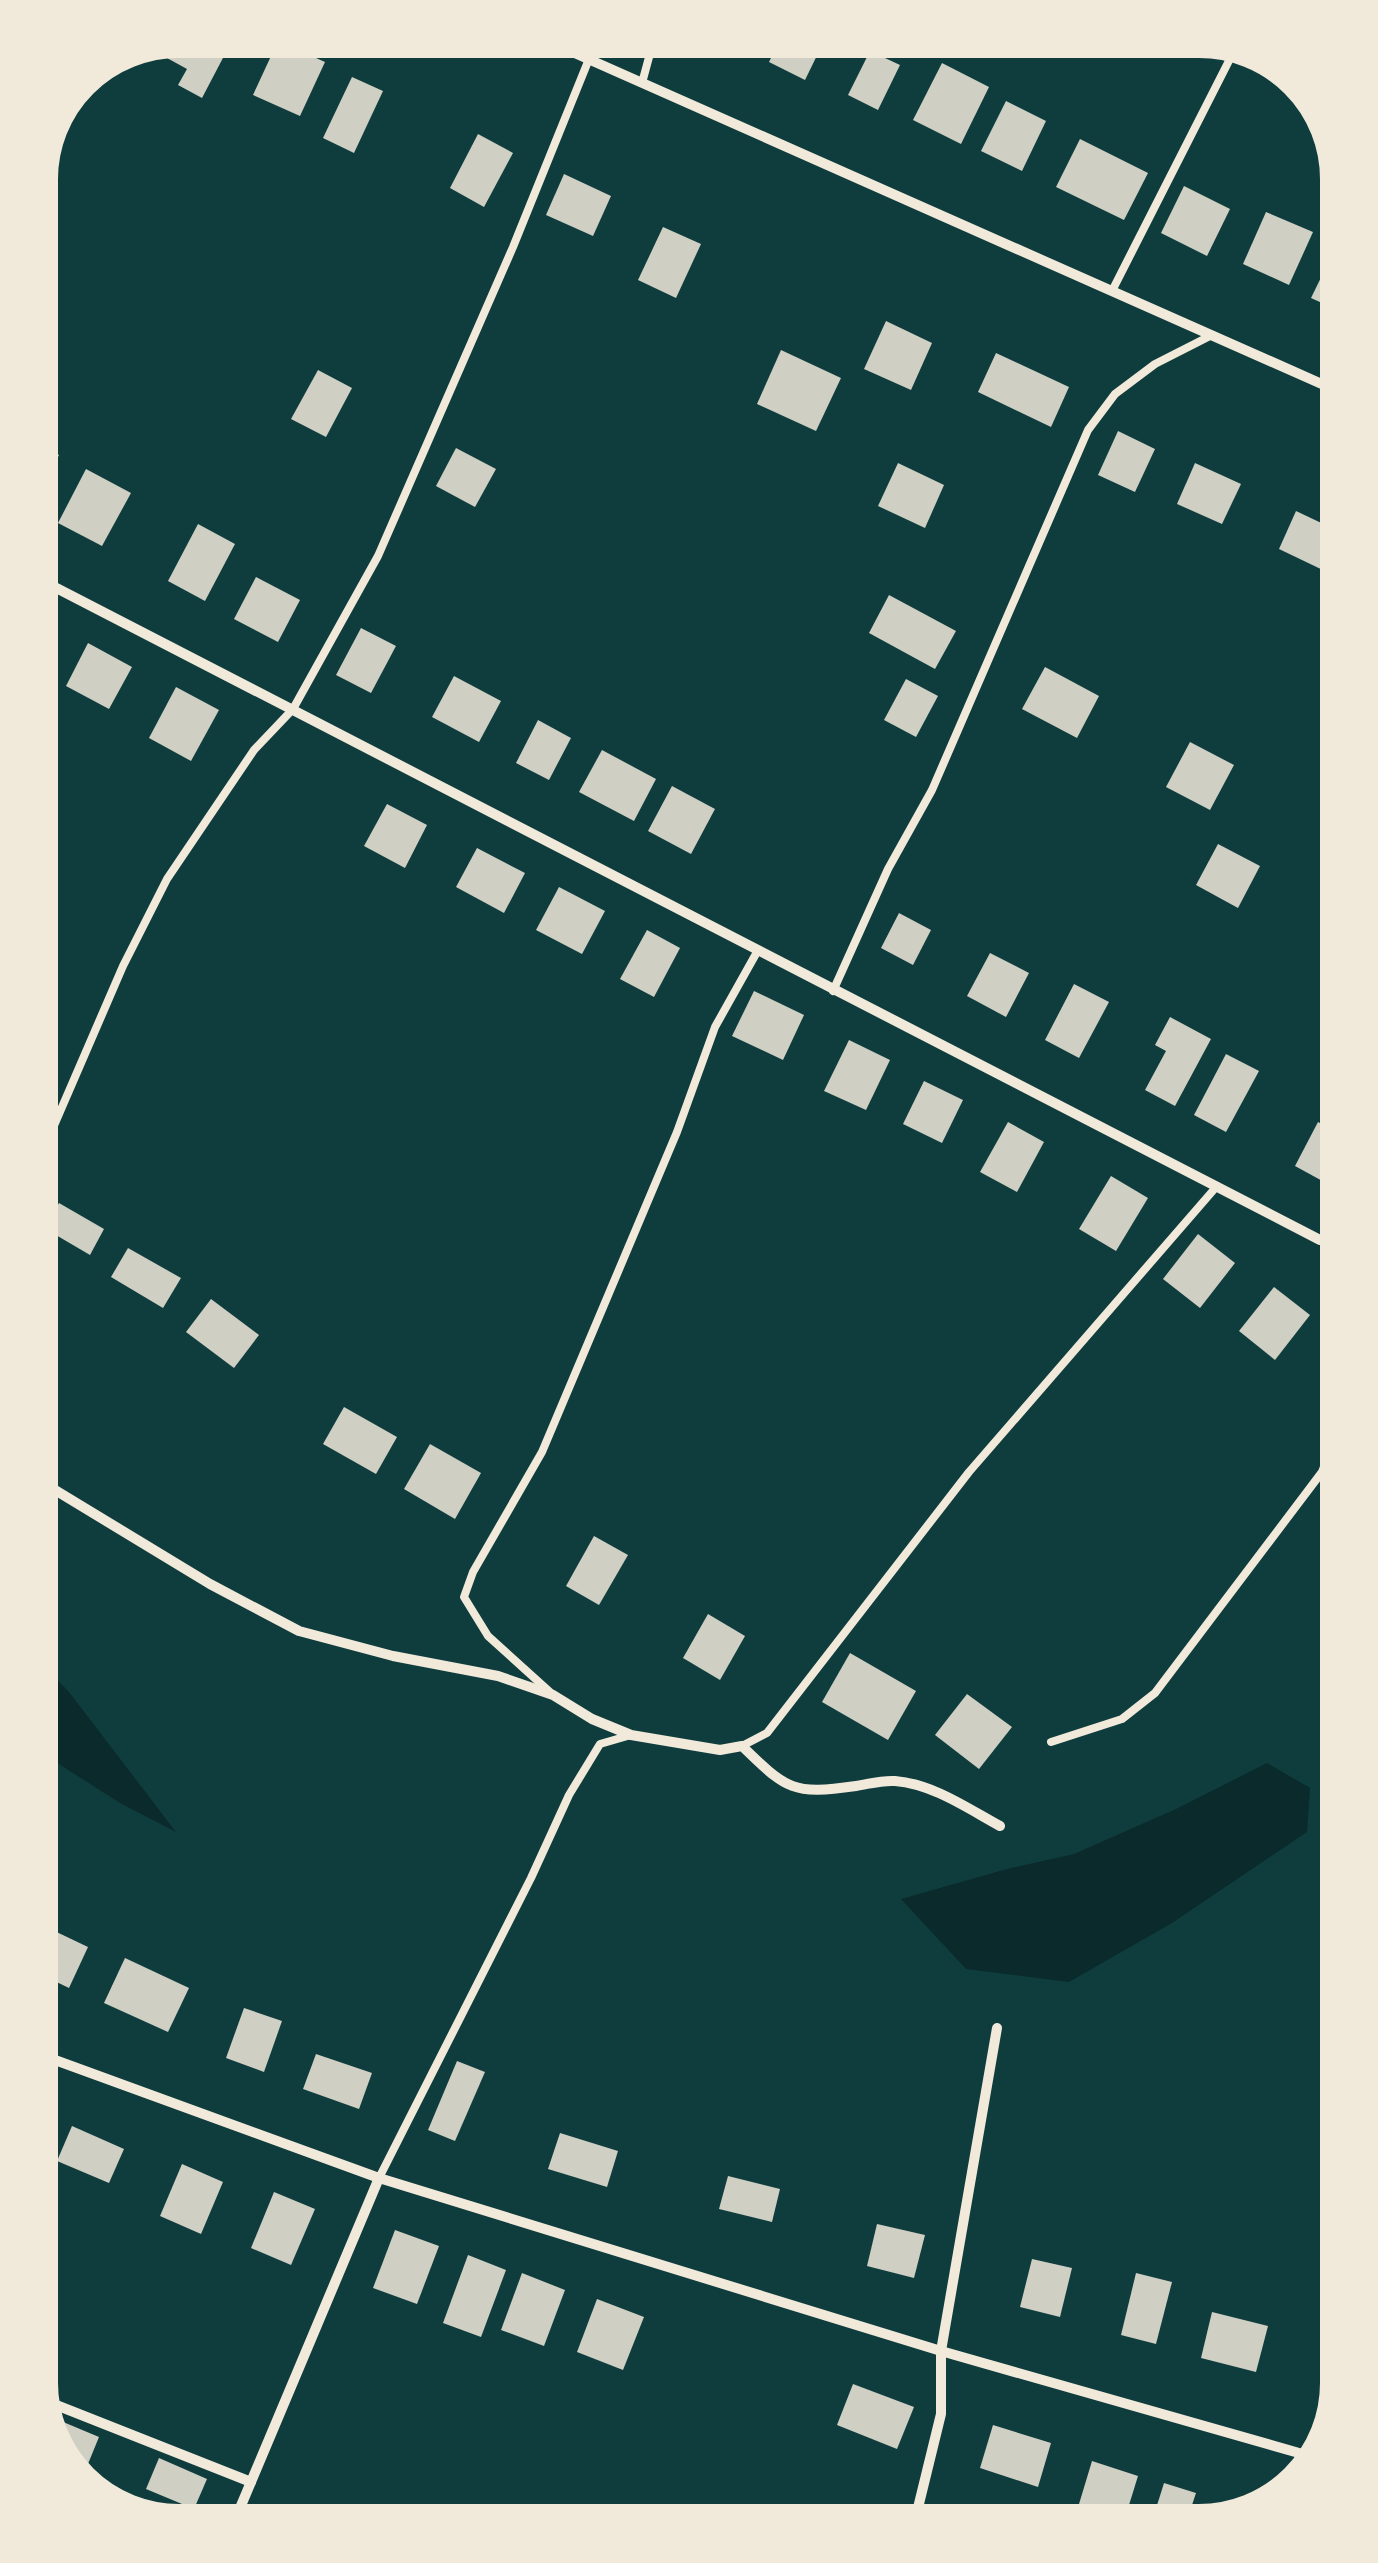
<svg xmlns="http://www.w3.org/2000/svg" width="1378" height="2563" viewBox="0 0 1378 2563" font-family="'Roboto Condensed',sans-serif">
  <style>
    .water { fill: #0a2a2b }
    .building { fill: #cfcfc3 }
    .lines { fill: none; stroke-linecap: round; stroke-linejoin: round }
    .service { stroke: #f1e9da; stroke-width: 8 }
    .minor { stroke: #f1e9da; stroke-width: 10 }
    .rim { fill: none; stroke: #f1e9da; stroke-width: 12 }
  </style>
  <rect width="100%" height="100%" fill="#0f3d3e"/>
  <g class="water">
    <path d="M42,1664L69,1692L176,1832L120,1803L43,1754Z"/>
    <path d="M1267,1763L1310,1788L1307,1832L1172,1923L1069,1982L966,1969L901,1899L1007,1869L1074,1854L1176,1809Z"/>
  </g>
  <g class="building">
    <path d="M179,35H235L202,98L178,85L187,69L167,58Z"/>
    <path d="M782,35H827L805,80L769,62Z"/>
    <path d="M278,41L325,62L300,116L253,95Z"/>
    <path d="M870,51L900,65L878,110L848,95Z"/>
    <path d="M942,63L989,87L961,144L913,120Z"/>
    <path d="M352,77L383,91L354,153L323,138Z"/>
    <path d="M1006,101L1046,121L1022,171L981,151Z"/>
    <path d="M478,134L513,153L484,207L450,188Z"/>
    <path d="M1080,139L1148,173L1124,220L1056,187Z"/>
    <path d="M564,174L611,196L593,236L546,215Z"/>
    <path d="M1184,186L1230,209L1207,256L1161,233Z"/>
    <path d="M1266,212L1313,232L1289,285L1243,264Z"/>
    <path d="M663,227L701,244L676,298L638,280Z"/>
    <path d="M1332,255L1333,308L1311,298Z"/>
    <path d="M886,321L932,343L911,390L864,369Z"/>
    <path d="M781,350L841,378L816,431L757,404Z"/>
    <path d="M996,353L1069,387L1051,427L978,392Z"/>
    <path d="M318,370L352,388L326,437L291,419Z"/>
    <path d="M1118,431L1155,449L1135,492L1098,475Z"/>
    <path d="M37,443L59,455L37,497Z"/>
    <path d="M456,448L496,469L475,507L436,486Z"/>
    <path d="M898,463L944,485L925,528L878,506Z"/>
    <path d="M1195,463L1241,484L1222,524L1177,504Z"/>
    <path d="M86,469L131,493L102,546L58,523Z"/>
    <path d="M1296,511L1334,529V558L1327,572L1279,549Z"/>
    <path d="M198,524L235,544L205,601L168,581Z"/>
    <path d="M256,577L300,600L278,642L234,619Z"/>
    <path d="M889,595L956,631L935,669L869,633Z"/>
    <path d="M361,628L396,646L371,693L336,675Z"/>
    <path d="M88,643L132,667L109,709L66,686Z"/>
    <path d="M1045,667L1099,696L1077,738L1022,709Z"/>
    <path d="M454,676L501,701L479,742L432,717Z"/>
    <path d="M906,679L938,696L916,737L884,720Z"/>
    <path d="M176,687L219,710L191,761L149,738Z"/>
    <path d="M538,720L571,738L549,780L516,763Z"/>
    <path d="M1190,742L1234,765L1210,810L1166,787Z"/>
    <path d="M602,750L656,779L634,821L579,792Z"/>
    <path d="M672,786L715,809L691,854L648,831Z"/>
    <path d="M387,804L427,825L405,868L364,846Z"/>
    <path d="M1218,844L1260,866L1238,908L1196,885Z"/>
    <path d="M477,848L525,873L504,913L456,887Z"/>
    <path d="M559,887L605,911L582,954L536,930Z"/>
    <path d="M899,913L931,930L913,965L881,948Z"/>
    <path d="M647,930L680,948L654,997L620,979Z"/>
    <path d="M990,953L1029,973L1006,1017L967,996Z"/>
    <path d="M1074,984L1109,1002L1079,1058L1045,1040Z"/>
    <path d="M754,991L804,1015L783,1060L732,1036Z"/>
    <path d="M1170,1017L1211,1039L1175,1106L1145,1090L1166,1051L1155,1045Z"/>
    <path d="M849,1040L890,1060L866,1110L824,1091Z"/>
    <path d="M1226,1054L1259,1071L1226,1132L1194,1115Z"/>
    <path d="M924,1081L963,1100L942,1143L903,1124Z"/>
    <path d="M1008,1122L1044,1142L1017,1192L980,1172Z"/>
    <path d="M1318,1122L1337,1132V1189L1295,1166Z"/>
    <path d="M1111,1176L1148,1198L1116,1251L1079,1229Z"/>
    <path d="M59,1203L104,1229L90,1255L44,1228Z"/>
    <path d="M1198,1234L1235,1263L1200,1308L1163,1279Z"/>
    <path d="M128,1248L181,1278L163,1308L111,1277Z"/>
    <path d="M1274,1287L1310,1315L1275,1360L1239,1331Z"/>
    <path d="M211,1299L259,1335L234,1368L186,1332Z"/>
    <path d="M344,1407L397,1437L376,1474L323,1444Z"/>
    <path d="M430,1444L481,1473L455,1519L404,1489Z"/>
    <path d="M594,1536L628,1555L599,1605L566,1586Z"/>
    <path d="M708,1614L745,1636L720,1680L683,1658Z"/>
    <path d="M850,1653L916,1691L888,1740L822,1702Z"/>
    <path d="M967,1694L1012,1727L979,1769L935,1735Z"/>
    <path d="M44,1926L88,1947L69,1988L44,1976Z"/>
    <path d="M125,1958L189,1988L168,2032L104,2003Z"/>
    <path d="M244,2008L282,2021L264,2072L226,2058Z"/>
    <path d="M316,2054L372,2073L359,2109L303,2089Z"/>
    <path d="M457,2061L485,2072L455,2141L428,2130Z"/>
    <path d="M72,2126L124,2149L109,2183L57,2161Z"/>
    <path d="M560,2133L618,2151L607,2187L548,2169Z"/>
    <path d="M182,2164L223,2182L201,2234L160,2216Z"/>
    <path d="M728,2176L780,2189L772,2222L719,2209Z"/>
    <path d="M274,2192L315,2209L291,2265L251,2248Z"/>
    <path d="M877,2224L925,2235L914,2278L867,2266Z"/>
    <path d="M395,2230L439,2246L417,2304L373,2288Z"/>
    <path d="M468,2255L506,2270L481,2337L443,2323Z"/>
    <path d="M1032,2259L1072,2268L1060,2317L1020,2307Z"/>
    <path d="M522,2273L565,2290L544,2346L501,2330Z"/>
    <path d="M1136,2273L1172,2282L1156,2344L1121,2335Z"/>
    <path d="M597,2299L644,2317L623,2370L577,2352Z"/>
    <path d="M1212,2312L1268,2326L1256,2372L1201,2358Z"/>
    <path d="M1341,2338L1343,2339L1342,2387L1330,2384Z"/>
    <path d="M853,2384L914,2407L897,2449L837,2425Z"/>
    <path d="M56,2419L99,2437L81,2481L47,2440Z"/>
    <path d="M993,2425L1051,2443L1038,2487L980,2468Z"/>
    <path d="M159,2458L207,2479L194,2509L146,2489Z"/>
    <path d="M1092,2461L1138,2476L1125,2518H1088L1076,2514Z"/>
    <path d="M1164,2483L1196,2493L1188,2517L1153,2518Z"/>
    <path d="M277,2517L300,2526L273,2527Z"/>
  </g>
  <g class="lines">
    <g class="service">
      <path d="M642,83L655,35"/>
      <path d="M1112,291L1237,45"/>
      <path d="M833,991L888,869L932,790L1088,430L1115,394L1155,364L1212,335"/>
      <path d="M40,1158L123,966L167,879L254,750L293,709L378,556L513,247L589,59"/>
      <path d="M551,1693L488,1636L464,1597L473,1572L542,1452L677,1132L715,1027L757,952"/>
      <path d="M1051,1742L1122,1719L1155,1693L1322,1472L1338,1431"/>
      <path d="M742,1746L767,1733L969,1472L1217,1186"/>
      <path d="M379,2178L531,1878L569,1795L600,1744L631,1735"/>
    </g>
    <g class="minor">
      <path d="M534,35L1333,389"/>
      <path d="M37,578L1320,1240L1337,1242"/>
      <path d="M42,1477L55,1490L210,1584L299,1631L393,1656L498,1676L553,1695L592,1719L631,1735L720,1750L742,1746C787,1790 793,1795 856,1786C869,1784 882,1780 895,1781C933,1784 967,1808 1000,1826"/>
      <path d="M44,2056L379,2178L941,2351L1320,2459"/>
      <path d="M46,2401L251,2482"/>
      <path d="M915,2520L941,2414V2351L997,2028"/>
      <path d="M232,2527L379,2178"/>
    </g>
  </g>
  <path d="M0 0H1378V2563H0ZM179 52H1199A127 127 0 0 1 1326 179V2383A127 127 0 0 1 1199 2510H179A127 127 0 0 1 52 2383V179A127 127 0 0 1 179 52Z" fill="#f1e9da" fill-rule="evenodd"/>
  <path class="rim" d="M179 52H1199A127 127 0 0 1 1326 179V2383A127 127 0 0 1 1199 2510H179A127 127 0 0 1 52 2383V179A127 127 0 0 1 179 52Z"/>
</svg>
